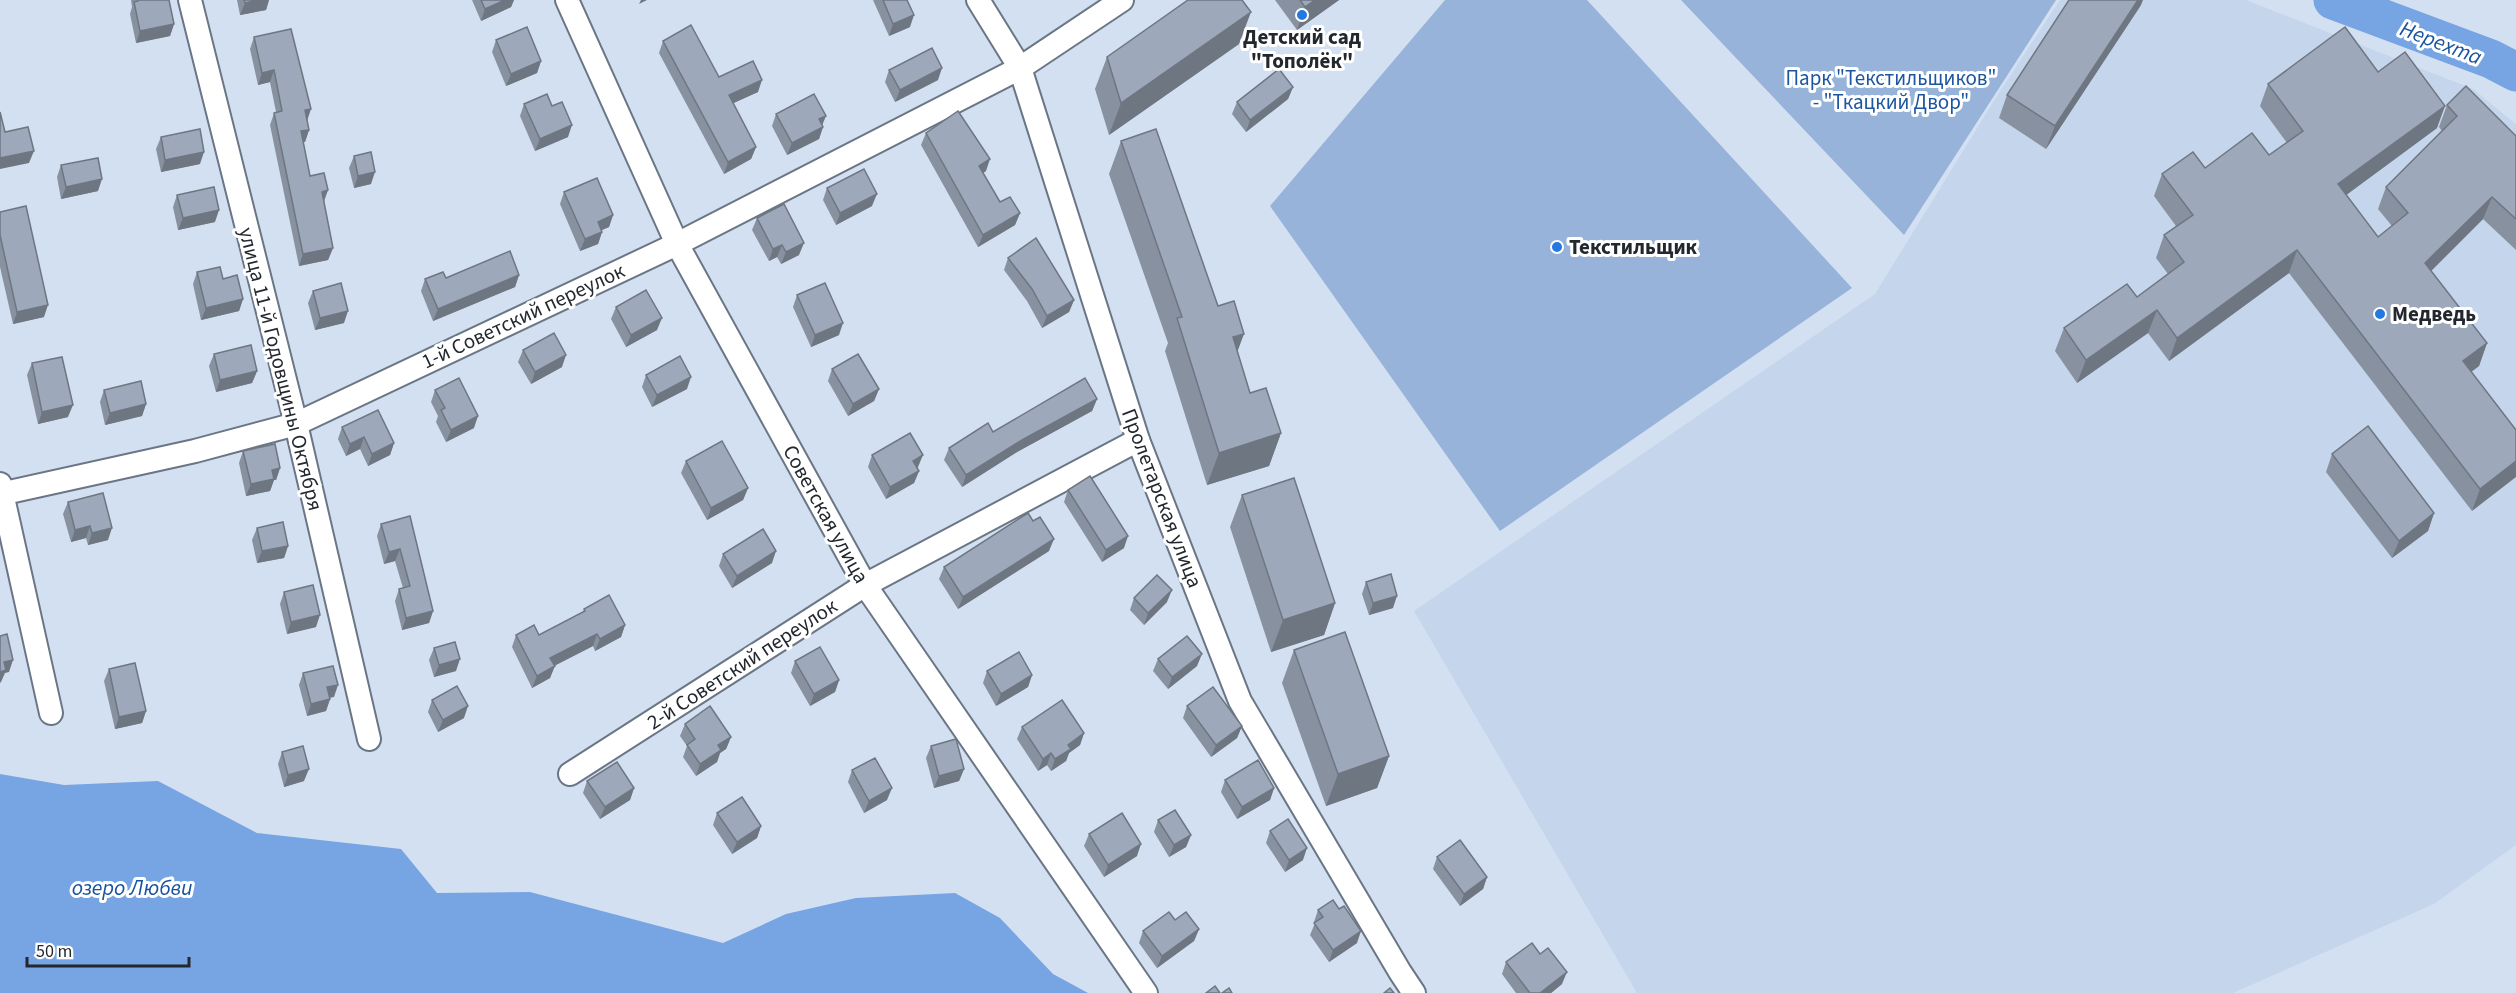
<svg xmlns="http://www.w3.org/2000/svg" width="2516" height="993" viewBox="0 0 2516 993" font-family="'Source Sans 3',sans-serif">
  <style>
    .built { fill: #c5d5ec }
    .green { fill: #97b3d9 }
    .water { fill: #77a4e3 }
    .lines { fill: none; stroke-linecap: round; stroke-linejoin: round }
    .river { stroke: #77a4e3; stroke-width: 39 }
    .minor-casing { stroke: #6a7685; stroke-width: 26 }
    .minor { stroke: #fff; stroke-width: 22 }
    .wall { fill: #8791a0 }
    .shaded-wall { fill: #6e7682 }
    .building { fill: #9da9ba; stroke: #6e7682; stroke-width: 1.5 }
    .poi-dot { fill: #2378e2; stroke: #fff; stroke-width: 2 }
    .labels { text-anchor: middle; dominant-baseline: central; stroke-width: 6; stroke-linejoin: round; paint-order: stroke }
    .poi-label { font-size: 21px; font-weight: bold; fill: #23282f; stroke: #fff; text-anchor: start }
    .park-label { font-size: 21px; fill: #1c56a0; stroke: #fff }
    .street-label { font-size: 21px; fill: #23282f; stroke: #fff }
    .water-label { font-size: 22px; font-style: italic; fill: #19539d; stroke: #fff }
  </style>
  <rect width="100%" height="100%" fill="#d3e0f1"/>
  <path class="built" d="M2060,0H2246L2473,89L2516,124V845L2434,904L2233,993H1637L1414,611L1875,294L1995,99Z"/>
  <g class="green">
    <path d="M1445,0H1587L1852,288L1500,531L1270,206Z"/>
    <path d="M1681,0H2056L1904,235Z"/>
  </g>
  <path class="water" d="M0,774L64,785L158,781L257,833L401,849L437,893L530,892L723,943L786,914L856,898L955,893L1000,918L1053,974L1088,993H0Z"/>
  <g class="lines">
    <path class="river" d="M2333,0L2491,59L2516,72"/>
    <defs>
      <g id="minor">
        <path d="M190,0L296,424L369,739"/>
        <path d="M567,0L677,244L865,585L1146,993"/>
        <path d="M978,0L1020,68L1138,440L1240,701L1400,972L1414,993"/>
        <path d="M0,484L51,713"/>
        <path d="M0,494L195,451L296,424L677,244L1020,68L1122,0"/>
        <path d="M570,774L865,585L1138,440"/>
      </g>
    </defs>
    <use href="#minor" class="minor-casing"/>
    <use href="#minor" class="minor"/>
  </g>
  <g class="wall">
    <path d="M131,0H169L174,24L170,36L136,43L130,14L132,7Z"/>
    <path d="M237,0H269L266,10L240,15Z"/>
    <path d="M472,0H514L511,7L481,21Z"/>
    <path d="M873,0H907L910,27L889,36Z"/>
    <path d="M1275,0H1339L1297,30Z"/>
    <path d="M2141,5L2046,149L1999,118L2007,95Z"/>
    <path d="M254,37L307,120L309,130L305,142H303L310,176L328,190L324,202L333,248L328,260L299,266L270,125L274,113L276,112L270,82L258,85L250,49Z"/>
    <path d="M496,40L541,61L537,73L506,86L492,52Z"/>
    <path d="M663,41L719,77L758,92L733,103L756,147L751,159L724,174L659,53Z"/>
    <path d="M1239,44L1109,135L1095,89L1107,57Z"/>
    <path d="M889,70L938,80L895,102L885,82Z"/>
    <path d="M2378,72L2437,128L2346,195L2378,237L2392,226L2378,209L2386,187L2442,131L2439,127L2447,105L2516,136V250L2483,219L2431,271L2487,343L2479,366L2471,372L2516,430L2472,511L2289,273L2169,361L2148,333L2077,383L2055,351L2064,328L2137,297L2168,274L2156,258L2164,235L2176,226L2154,196L2162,174L2205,168L2269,155L2287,143L2260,106L2268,84Z"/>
    <path d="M1293,87L1288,99L1246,132L1232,114L1237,102Z"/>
    <path d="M524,104L552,106L568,137L535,151L520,116Z"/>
    <path d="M776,114L822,125L823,127L819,139L787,155L772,126Z"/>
    <path d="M926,133L986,171L983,173L1000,202L1020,213L1015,225L978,247L921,145Z"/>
    <path d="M161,137L200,164L161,172L156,149Z"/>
    <path d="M1121,141L1218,306L1237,352L1250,393L1281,433L1269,466L1207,485L1165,351L1168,343L1109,174Z"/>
    <path d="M354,156L371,184L354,188L349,168Z"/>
    <path d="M61,165L98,191L61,199L57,177Z"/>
    <path d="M827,188L872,206L836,225L823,200Z"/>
    <path d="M564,192L613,215L609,227L601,230L602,232L598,244L580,251L560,204Z"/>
    <path d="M177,195L215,222L178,230L173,207Z"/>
    <path d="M0,212L44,317L13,324L0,267Z"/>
    <path d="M757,218L799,255L781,264L777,257L769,261L752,230Z"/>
    <path d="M1008,258L1074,300L1069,312L1042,328L1027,301L1004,270Z"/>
    <path d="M197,272L223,279L243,299L239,311L201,320L193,284Z"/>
    <path d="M519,275L515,287L433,321L421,291L425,279Z"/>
    <path d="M313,291L344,323L315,330L308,303Z"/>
    <path d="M797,295L839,335L811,347L793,307Z"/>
    <path d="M616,307L657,330L626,347L611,319Z"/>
    <path d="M523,350L562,367L531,384L518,362Z"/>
    <path d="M214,354L257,371L252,383L216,392L209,366Z"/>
    <path d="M32,363L68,417L38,424L27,375Z"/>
    <path d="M832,369L879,389L874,401L848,416L828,381Z"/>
    <path d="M646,375L687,389L652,407L642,387Z"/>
    <path d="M104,390L146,404L142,416L105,425L100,402Z"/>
    <path d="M435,390L474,428L446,442L436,422L438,416L431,402Z"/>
    <path d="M1097,399L1092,411L1017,452L962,487L944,460L949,448L993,432Z"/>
    <path d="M342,427L394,443L390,455L368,466L360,449L346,456L338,439Z"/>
    <path d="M243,451L280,468L276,480H274L270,491L246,496L239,463Z"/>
    <path d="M2332,454L2434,513L2428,531L2392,558L2326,472Z"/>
    <path d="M872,455L918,467L917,468L919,471L914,483L886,499L868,467Z"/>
    <path d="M686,461L748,488L743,500L707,520L681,473Z"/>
    <path d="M1068,490L1124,548L1102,562L1064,502Z"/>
    <path d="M1242,495L1335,603L1324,635L1271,652L1230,527Z"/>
    <path d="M68,502L108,540L88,545L86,538L71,542L63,514Z"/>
    <path d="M410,516L433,611L429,623L402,630L395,601L399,589L403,588L395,561L384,564L377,536L381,524Z"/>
    <path d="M257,528L288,546L284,558L257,563L252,540Z"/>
    <path d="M1049,551L958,609L939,579L944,567Z"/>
    <path d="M723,554L772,563L732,588L719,566Z"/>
    <path d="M1366,582L1393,608L1369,615L1362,594Z"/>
    <path d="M284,592L316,627L287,634L280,604Z"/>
    <path d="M1134,598L1167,602L1144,625L1130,610Z"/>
    <path d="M584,609L625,625L621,637L595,651L593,646L554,666L550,678L532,688L512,647L516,635H539L583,612Z"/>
    <path d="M434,648L456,671L434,677L429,660Z"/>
    <path d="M1294,650L1389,756L1377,788L1326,806L1282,683Z"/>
    <path d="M1158,659L1197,666L1168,689L1153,671Z"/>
    <path d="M795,661L839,680L835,692L810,706L791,673Z"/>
    <path d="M109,669L146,711L142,723L115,729L104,681Z"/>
    <path d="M987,671L1032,675L1028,687L996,706L983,683Z"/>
    <path d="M303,673L334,697H330V699L326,711L307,716L299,685Z"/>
    <path d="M432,700L464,718L438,732L428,712Z"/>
    <path d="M1187,706L1242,726L1237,738L1211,757L1183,718Z"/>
    <path d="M685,724L731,737L726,749L720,753L717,762L696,776L683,757L687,746L680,736Z"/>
    <path d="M1022,727L1084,733L1080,745L1069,753L1066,761L1051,771L1047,765L1038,771L1017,739Z"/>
    <path d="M931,746L964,769L959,781L934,788L926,758Z"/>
    <path d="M282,752L304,781L284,787L278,764Z"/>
    <path d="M852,770L887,800L864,813L848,782Z"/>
    <path d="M1225,780L1274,788L1270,800L1237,819L1221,792Z"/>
    <path d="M587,781L634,788L630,800L600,819L583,793Z"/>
    <path d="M717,813L761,826L757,838L732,854L713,825Z"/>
    <path d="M1158,820L1191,835L1186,847L1169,857L1154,832Z"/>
    <path d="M1270,831L1303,860L1285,872L1266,843Z"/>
    <path d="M1089,834L1137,856L1104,877L1084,846Z"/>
    <path d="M1437,857L1487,877L1483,889L1460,906L1433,869Z"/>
    <path d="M1339,909L1357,943L1329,962L1310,935L1315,923L1314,922L1318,910Z"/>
    <path d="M1175,920L1199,929L1194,941L1157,968L1139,943L1143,931Z"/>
    <path d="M1540,954L1562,984L1551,993H1516L1502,974L1506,962Z"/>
  </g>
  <g class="shaded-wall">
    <path d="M259,0H269L266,10L240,15L245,3Z"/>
    <path d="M505,0H514L511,7L481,21L485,9Z"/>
    <path d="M641,0H647L639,4Z"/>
    <path d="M1315,0H1339L1297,30L1305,7Z"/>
    <path d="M2138,0H2143L2141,5L2046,149L2055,126Z"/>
    <path d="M1251,12L1239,44L1109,135L1121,103Z"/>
    <path d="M914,15L910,27L889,36L893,24Z"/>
    <path d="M174,24L170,36L136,43L140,31Z"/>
    <path d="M541,61L537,73L506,86L511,74Z"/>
    <path d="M942,68L938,80L895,102L900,90Z"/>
    <path d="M274,70L270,82L258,85L262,73Z"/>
    <path d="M762,80L758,92L725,107L729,95Z"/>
    <path d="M1293,87L1288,99L1246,132L1250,120Z"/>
    <path d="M2445,106L2437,128L2330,207L2338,184Z"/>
    <path d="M311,109L307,121L305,110Z"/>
    <path d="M826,116L821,128L819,119Z"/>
    <path d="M572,125L568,137L535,151L540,139Z"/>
    <path d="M823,127L819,139L787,155L792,143Z"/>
    <path d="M309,130L305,142L297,143L301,131Z"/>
    <path d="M756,147L751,159L724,174L728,162Z"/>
    <path d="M34,151L29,163L0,169V158Z"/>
    <path d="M204,152L200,164L161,172L165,160Z"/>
    <path d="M990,159L986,171L974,178L979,166Z"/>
    <path d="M375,172L371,184L354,188L358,176Z"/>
    <path d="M102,179L98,191L61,199L66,187Z"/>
    <path d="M328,190L323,202L322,192Z"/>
    <path d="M877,194L872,206L836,225L840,213Z"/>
    <path d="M2492,197L2483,219L2417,285L2425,263Z"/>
    <path d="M219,210L215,222L178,230L183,218Z"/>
    <path d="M1020,213L1015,225L978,247L983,235Z"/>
    <path d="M613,215L609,227L593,234L598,222Z"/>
    <path d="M602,232L598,244L580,251L585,239Z"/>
    <path d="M804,243L799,255L781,264L786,252Z"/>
    <path d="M782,245L777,257L769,261L773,249Z"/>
    <path d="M333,248L328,260L299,266L303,254Z"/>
    <path d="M2297,250L2289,273L2169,361L2177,338Z"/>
    <path d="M519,275L515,287L433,321L438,309Z"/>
    <path d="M243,299L239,311L201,320L206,308Z"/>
    <path d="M1074,300L1069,312L1042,328L1047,316Z"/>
    <path d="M48,305L44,317L13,324L17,312Z"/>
    <path d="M2157,310L2148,333L2077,383L2086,360Z"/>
    <path d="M348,311L344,323L315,330L320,318Z"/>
    <path d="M662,318L657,330L626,347L631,335Z"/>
    <path d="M843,323L839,335L811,347L815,335Z"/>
    <path d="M1244,334L1232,366L1233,337Z"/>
    <path d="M2487,343L2479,366L2455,384L2463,361Z"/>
    <path d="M566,355L562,367L531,384L535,372Z"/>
    <path d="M257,371L252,383L216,392L220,380Z"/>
    <path d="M691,377L687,389L652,407L657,395Z"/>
    <path d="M879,389L874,401L848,416L853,404Z"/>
    <path d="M1097,399L1092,411L1017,452L962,487L966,475L1022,440Z"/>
    <path d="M146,404L142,416L105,425L110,413Z"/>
    <path d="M73,405L68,417L38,424L42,412Z"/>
    <path d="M478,416L474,428L446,442L451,430Z"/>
    <path d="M1281,433L1269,466L1207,485L1219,453Z"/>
    <path d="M364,437L360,449L346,456L350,444Z"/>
    <path d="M394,443L390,455L368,466L372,454Z"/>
    <path d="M923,455L918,467L908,473L913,461Z"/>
    <path d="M2516,461V477L2472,511L2480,489Z"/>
    <path d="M280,468L276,480H274L270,491L246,496L251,484L272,470Z"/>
    <path d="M919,471L914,483L886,499L890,487Z"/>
    <path d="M748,488L743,500L707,520L711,508Z"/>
    <path d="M2434,513L2428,531L2392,558L2399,541Z"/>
    <path d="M90,526L86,538L71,542L75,530Z"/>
    <path d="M112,528L108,540L88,545L92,533Z"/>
    <path d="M1128,536L1124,548L1102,562L1106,550Z"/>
    <path d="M1054,539L1049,551L958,609L963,597Z"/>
    <path d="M288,546L284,558L257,563L262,551Z"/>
    <path d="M400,549L395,561L384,564L389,552Z"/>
    <path d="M776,551L772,563L732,588L737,576Z"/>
    <path d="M1172,590L1167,602L1144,625L1148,613Z"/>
    <path d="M1397,596L1393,608L1369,615L1373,603Z"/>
    <path d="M1335,603L1324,635L1271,652L1283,620Z"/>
    <path d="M433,611L429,623L402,630L406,618Z"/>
    <path d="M320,615L316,627L287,634L291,622Z"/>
    <path d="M625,625L621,637L595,651L600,639Z"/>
    <path d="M597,634L593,646L546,670L550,658Z"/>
    <path d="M1202,654L1197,666L1168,689L1172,677Z"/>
    <path d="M460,659L456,671L434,677L439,665Z"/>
    <path d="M13,660L9,672L5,673L1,682L0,683V672L4,662Z"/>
    <path d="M555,666L550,678L532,688L537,676Z"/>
    <path d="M1032,675L1028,687L996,706L1001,694Z"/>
    <path d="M839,680L835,692L810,706L814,694Z"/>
    <path d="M338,685L334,697L323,699L327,687Z"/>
    <path d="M330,699L326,711L307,716L311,704Z"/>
    <path d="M468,706L464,718L438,732L443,720Z"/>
    <path d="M146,711L142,723L115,729L119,717Z"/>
    <path d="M1242,726L1237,738L1211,757L1216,745Z"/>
    <path d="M1084,733L1080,745L1069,753L1066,761L1051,771L1055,759L1068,745Z"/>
    <path d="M731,737L726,749L720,753L717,762L696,776L700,764L718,745Z"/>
    <path d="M1051,753L1047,765L1038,771L1043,759Z"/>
    <path d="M1389,756L1377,788L1326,806L1338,774Z"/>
    <path d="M309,769L304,781L284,787L288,775Z"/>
    <path d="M964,769L959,781L934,788L939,776Z"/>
    <path d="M634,788L630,800L600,819L605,807Z"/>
    <path d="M892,788L887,800L864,813L869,801Z"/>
    <path d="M1274,788L1270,800L1237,819L1242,807Z"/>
    <path d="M761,826L757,838L732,854L737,842Z"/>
    <path d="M1191,835L1186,847L1169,857L1174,845Z"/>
    <path d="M1141,844L1137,856L1104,877L1108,865Z"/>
    <path d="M1307,848L1303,860L1285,872L1289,860Z"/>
    <path d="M1487,877L1483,889L1460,906L1464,894Z"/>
    <path d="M1199,929L1194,941L1157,968L1162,956Z"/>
    <path d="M1361,931L1357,943L1329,962L1333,950Z"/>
    <path d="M1567,972L1562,984L1551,993H1540Z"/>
  </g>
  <g class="building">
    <path d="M138,0H169L174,24L140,31L134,2L138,1Z"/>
    <path d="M244,0H259L245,3Z"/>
    <path d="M481,0H505L485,9Z"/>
    <path d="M883,0H907L914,15L893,24Z"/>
    <path d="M1188,0H1242L1251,12L1121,103L1107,57Z"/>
    <path d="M1300,0H1315L1305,7Z"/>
    <path d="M2069,0H2138L2055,126L2007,95Z"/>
    <path d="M691,25L719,77L753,61L762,80L729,95L756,147L728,162L663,41Z"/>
    <path d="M527,27L541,61L511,74L496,40Z"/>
    <path d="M2345,27L2378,72L2405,52L2445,106L2338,184L2378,237L2408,213L2386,187L2457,116L2447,105L2466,86L2516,136V219L2492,197L2425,263L2487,343L2463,361L2516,430V461L2480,489L2297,250L2177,338L2157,310L2086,360L2064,328L2127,284L2137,297L2184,262L2164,235L2193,215L2162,174L2193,152L2205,168L2252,133L2269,155L2303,131L2268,84Z"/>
    <path d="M291,29L311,109L305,110L309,130L301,131L310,176L324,173L328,190L322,192L333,248L303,254L274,113L282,111L274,70L262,73L254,37Z"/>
    <path d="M932,48L942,68L900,90L889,70Z"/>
    <path d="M1279,69L1293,87L1250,120L1237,102Z"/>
    <path d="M547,94L552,106L562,102L572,125L540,139L524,104Z"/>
    <path d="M814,94L826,116L819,119L823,127L792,143L776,114Z"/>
    <path d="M958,111L990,159L979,166L1000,202L1010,197L1020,213L983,235L926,133Z"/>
    <path d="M0,112L5,132L28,127L34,151L0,158Z"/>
    <path d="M200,129L204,152L165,160L161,137Z"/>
    <path d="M1156,129L1218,306L1234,301L1244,334L1233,337L1250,393L1266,388L1281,433L1219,453L1177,318L1182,317L1121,141Z"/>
    <path d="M371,152L375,172L358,176L354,156Z"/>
    <path d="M98,158L102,179L66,187L61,165Z"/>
    <path d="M864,169L877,194L840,213L827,188Z"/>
    <path d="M597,178L613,215L598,222L602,232L585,239L564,192Z"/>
    <path d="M214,187L219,210L183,218L177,195Z"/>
    <path d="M784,204L804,243L786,252L782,245L773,249L757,218Z"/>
    <path d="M26,206L48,305L17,312L0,235V212Z"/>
    <path d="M1036,238L1074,300L1047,316L1032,289L1008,258Z"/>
    <path d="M510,251L519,275L438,309L425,279L443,272L446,278Z"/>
    <path d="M220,267L223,279L237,275L243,299L206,308L197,272Z"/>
    <path d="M341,283L348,311L320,318L313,291Z"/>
    <path d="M825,283L843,323L815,335L797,295Z"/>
    <path d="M646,290L662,318L631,335L616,307Z"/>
    <path d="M554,333L566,355L535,372L523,350Z"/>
    <path d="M251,345L257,371L220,380L214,354Z"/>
    <path d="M858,354L879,389L853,404L832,369Z"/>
    <path d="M680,356L691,377L657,395L646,375Z"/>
    <path d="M62,357L73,405L42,412L32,363Z"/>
    <path d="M459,378L478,416L451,430L441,410L445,408L435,390Z"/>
    <path d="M1085,378L1097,399L1022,440L966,475L949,448L988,423L993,432Z"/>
    <path d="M141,381L146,404L110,413L104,390Z"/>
    <path d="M378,410L394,443L372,454L364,437L350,444L342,427Z"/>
    <path d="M2368,426L2434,513L2399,541L2332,454Z"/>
    <path d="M910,433L923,455L913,461L919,471L890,487L872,455Z"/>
    <path d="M722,441L748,488L711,508L686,461Z"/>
    <path d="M275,444L280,468L272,470L274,479L251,484L243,451Z"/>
    <path d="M1090,476L1128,536L1106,550L1068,490Z"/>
    <path d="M1294,478L1335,603L1283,620L1242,495Z"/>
    <path d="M103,493L112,528L92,533L90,526L75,530L68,502Z"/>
    <path d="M1028,513L1033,521L1040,517L1054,539L963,597L944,567Z"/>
    <path d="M410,516L433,611L406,618L399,589L410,586L400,549L389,552L381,524Z"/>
    <path d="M283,522L288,546L262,551L257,528Z"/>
    <path d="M763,529L776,551L737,576L723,554Z"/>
    <path d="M1391,574L1397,596L1373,603L1366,582Z"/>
    <path d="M1157,575L1172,590L1148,613L1134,598Z"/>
    <path d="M313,585L320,615L291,622L284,592Z"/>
    <path d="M609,595L625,625L600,639L597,634L550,658L555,666L537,676L516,635L534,625L539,635L585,611L584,609Z"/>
    <path d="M1345,632L1389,756L1338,774L1294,650Z"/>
    <path d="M7,634L13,660L4,662L6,670L0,672V636Z"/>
    <path d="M1187,636L1202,654L1172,677L1158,659Z"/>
    <path d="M455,642L460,659L439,665L434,648Z"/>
    <path d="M820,647L839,680L814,694L795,661Z"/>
    <path d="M1019,652L1032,675L1001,694L987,671Z"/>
    <path d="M135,663L146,711L119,717L109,669Z"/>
    <path d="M333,666L338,685L327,687L330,699L311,704L303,673Z"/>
    <path d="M457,686L468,706L443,720L432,700Z"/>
    <path d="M1213,687L1242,726L1216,745L1187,706Z"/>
    <path d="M1062,700L1084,733L1068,745L1071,749L1055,759L1051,753L1043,759L1022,727Z"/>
    <path d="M710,706L731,737L718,745L721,750L700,764L687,745L695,739L685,724Z"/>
    <path d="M956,739L964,769L939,776L931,746Z"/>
    <path d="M303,746L309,769L288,775L282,752Z"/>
    <path d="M875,758L892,788L869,801L852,770Z"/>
    <path d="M1258,760L1274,788L1242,807L1225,780Z"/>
    <path d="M617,762L634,788L605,807L587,781Z"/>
    <path d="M742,797L761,826L737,842L717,813Z"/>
    <path d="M1175,810L1191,835L1174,845L1158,820Z"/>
    <path d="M1122,813L1141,844L1108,865L1089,834Z"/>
    <path d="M1288,819L1307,848L1289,860L1270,831Z"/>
    <path d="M1460,840L1487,877L1464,894L1437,857Z"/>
    <path d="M1333,900L1339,909L1344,906L1361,931L1333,950L1314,923L1323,917L1318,910Z"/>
    <path d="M1169,912L1175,920L1186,912L1199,929L1162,956L1143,931Z"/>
    <path d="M1532,943L1540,954L1548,948L1567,972L1540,993H1530L1506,962Z"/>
    <path d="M1215,986L1220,993H1206Z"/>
    <path d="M1229,988L1232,993H1222Z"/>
    <path d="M1390,988L1394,993H1384Z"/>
  </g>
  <g class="poi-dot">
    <circle cx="1302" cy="15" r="6"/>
    <circle cx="1557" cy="247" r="6"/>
    <circle cx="2380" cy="314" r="6"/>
  </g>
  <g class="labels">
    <g class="poi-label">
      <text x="1302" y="37" text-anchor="middle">Детский сад<tspan x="1302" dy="24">"Тополёк"</tspan></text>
      <text x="1569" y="247">Текстильщик</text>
      <text x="2392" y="314">Медведь</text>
    </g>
    <g class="park-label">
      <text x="1891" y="78">Парк "Текстильщиков"<tspan x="1891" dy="24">- "Ткацкий Двор"</tspan></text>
    </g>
    <g class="street-label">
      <text transform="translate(523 316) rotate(-25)">1-й Советский переулок</text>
      <text transform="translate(281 369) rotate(76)">улица 11-й Годовщины Октября</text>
      <text transform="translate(1162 498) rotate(69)">Пролетарская улица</text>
      <text transform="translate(826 514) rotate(61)">Советская улица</text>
      <text transform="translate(742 664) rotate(-33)">2-й Советский переулок</text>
    </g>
    <g class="water-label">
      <text transform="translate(2441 43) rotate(21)">Нерехта</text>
      <text x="132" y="888">озеро Любви</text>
    </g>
  </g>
  <path d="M27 957v9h162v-9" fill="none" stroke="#23282f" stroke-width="3"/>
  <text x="36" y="957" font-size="18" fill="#23282f" stroke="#ffffff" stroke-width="4.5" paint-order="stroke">50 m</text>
</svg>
